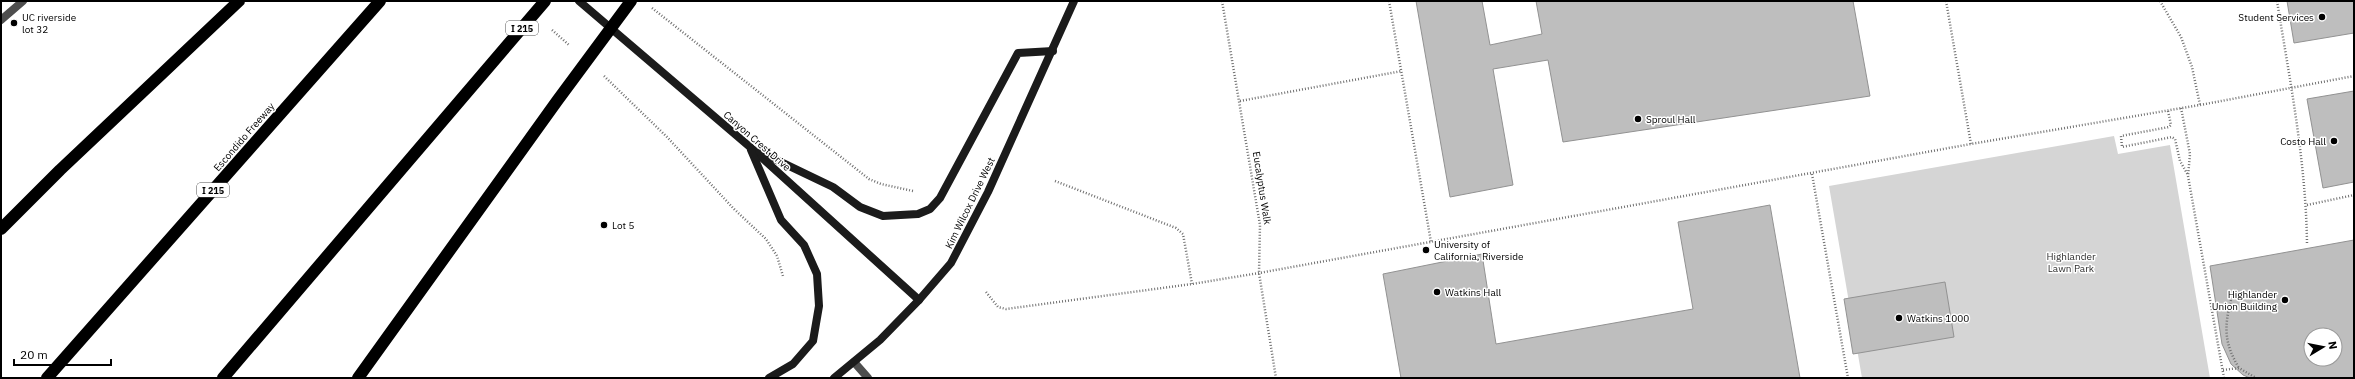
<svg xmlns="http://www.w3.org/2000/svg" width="2355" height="379" viewBox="0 0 2355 379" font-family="'IBM Plex Sans',sans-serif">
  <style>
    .green { fill: #d5d5d5 }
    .building { fill: #bebebe; stroke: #929292; fill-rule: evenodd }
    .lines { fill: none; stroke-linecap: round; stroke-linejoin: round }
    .path { stroke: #707070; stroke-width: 2.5; stroke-dasharray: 1 2; stroke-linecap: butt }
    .lane { stroke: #4e4e4e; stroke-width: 8 }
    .secondary { stroke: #1b1b1b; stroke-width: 8 }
    .highway { stroke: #000; stroke-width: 12 }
    .poi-dot { fill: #000; stroke: #fff; stroke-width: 1.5 }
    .labels { text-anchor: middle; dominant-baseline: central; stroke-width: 3; stroke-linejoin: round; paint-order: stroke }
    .shield { fill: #fff; stroke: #4c4c4c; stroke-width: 1 }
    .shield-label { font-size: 9px; font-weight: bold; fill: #000 }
    .poi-label { font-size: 10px; fill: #000; stroke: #fff; text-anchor: start }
    .street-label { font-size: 10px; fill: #000; stroke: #fff }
    .park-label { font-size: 10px; fill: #2c2c2c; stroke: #fff }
  </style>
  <rect width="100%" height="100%" fill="#fff"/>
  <path class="green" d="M2114,136L2118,154L2170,145L2210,378H1862L1829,186Z"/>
  <g class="building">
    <path d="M1416,1H1482L1490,45L1542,34L1536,1H1853L1870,96L1563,142L1548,60L1493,69L1513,185L1450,197Z"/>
    <path d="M2287,1H2354V33L2294,43Z"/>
    <path d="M2354,91V182L2323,188L2307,99Z"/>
    <path d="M1770,205L1800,378H1401L1383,274L1482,254L1496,344L1693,309L1678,222Z"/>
    <path d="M2354,240V378H2250L2243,375L2231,364L2222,344L2210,266ZM2311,335H2335V359H2311Z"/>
    <path d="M1945,282L1954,337L1853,354L1844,299Z"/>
  </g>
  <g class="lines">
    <g class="path">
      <path d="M1222,1L1260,225L1259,273L1276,378"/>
      <path d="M1389,1L1431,242"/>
      <path d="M1946,1L1971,144"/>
      <path d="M2160,1L2181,37L2192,67L2200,105"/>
      <path d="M2277,1C2290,81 2306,162 2307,244"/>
      <path d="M652,8L869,179L881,184L913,191"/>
      <path d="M552,30L569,45"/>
      <path d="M604,76L667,137L734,209L766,239L777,256L783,276"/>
      <path d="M1240,101L1402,71"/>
      <path d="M2181,108L2190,154L2188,176L2224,378"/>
      <path d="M2168,111L2171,125L2169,127L2121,136L2122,147L2172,137L2175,139L2180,161L2188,175"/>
      <path d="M1812,174L1848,378"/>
      <path d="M1055,181L1176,228L1183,234L1192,284"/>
      <path d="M2307,205L2354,195"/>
      <path d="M986,292L998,307L1006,309L1192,284L1259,273L1971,144L2200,105L2354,76"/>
      <path d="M2231,300C2224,327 2224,343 2239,368"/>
      <path d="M2223,370L2239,368L2256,378"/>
    </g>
    <g class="lane">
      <path d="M1,20L23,1"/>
      <path d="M854,362L868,378"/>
    </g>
    <g class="secondary">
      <path d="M579,1L750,147L919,300"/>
      <path d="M751,150L781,220L804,245L817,274L819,306L813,341L793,364L769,378"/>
      <path d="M760,152L833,187L860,207L883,216L918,214L930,209L940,198L1018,53L1053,51"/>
      <path d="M834,378L880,340L919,300L951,263L988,192L1074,1"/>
    </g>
    <g class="highway">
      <path d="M1,229L60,170L239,1"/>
      <path d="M47,378L380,1"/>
      <path d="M223,378L545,1"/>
      <path d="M358,378L557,101L631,1"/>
    </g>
  </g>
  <g class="poi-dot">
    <circle cx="2322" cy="17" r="4"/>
    <circle cx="14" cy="23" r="4"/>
    <circle cx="1638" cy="119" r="4"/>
    <circle cx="2334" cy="141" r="4"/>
    <circle cx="604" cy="225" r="4"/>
    <circle cx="1426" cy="250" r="4"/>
    <circle cx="1437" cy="292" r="4"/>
    <circle cx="2285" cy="300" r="4"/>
    <circle cx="1899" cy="318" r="4"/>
  </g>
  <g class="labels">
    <g class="shield">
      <rect x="506" y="21" width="32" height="14" rx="3"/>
      <rect x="197" y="183" width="32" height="14" rx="3"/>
    </g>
    <g class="shield-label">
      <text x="522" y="28">I 215</text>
      <text x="213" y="190">I 215</text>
    </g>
    <g class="poi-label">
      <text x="22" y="17">UC riverside<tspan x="22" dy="12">lot 32</tspan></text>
      <text x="2314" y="17" text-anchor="end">Student Services</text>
      <text x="1646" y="119">Sproul Hall</text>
      <text x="2326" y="141" text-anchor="end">Costo Hall</text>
      <text x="612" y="225">Lot 5</text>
      <text x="1434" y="244">University of<tspan x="1434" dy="12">California, Riverside</tspan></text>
      <text x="1445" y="292">Watkins Hall</text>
      <text x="2277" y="294" text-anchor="end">Highlander<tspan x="2277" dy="12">Union Building</tspan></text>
      <text x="1907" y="318">Watkins 1000</text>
    </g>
    <g class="street-label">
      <text transform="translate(244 137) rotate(-49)">Escondido Freeway</text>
      <text transform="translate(757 141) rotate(41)">Canyon Crest Drive</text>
      <text transform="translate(1262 188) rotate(81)">Eucalyptus Walk</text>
      <text transform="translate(970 203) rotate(-64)">Kim Wilcox Drive West</text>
    </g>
    <g class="park-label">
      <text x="2071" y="256">Highlander<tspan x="2071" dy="12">Lawn Park</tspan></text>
    </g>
  </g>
  <rect width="2355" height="379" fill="none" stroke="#000000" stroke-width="4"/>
  <g transform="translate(2323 347) rotate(80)"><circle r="19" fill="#ffffff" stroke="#999999"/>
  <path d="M0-3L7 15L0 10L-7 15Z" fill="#000000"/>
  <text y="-6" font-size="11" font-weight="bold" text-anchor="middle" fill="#000000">N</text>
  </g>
  <path d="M14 359v6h97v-6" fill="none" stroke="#000000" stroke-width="2"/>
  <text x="20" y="359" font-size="12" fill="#000000" stroke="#ffffff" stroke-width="3" paint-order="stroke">20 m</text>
</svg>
